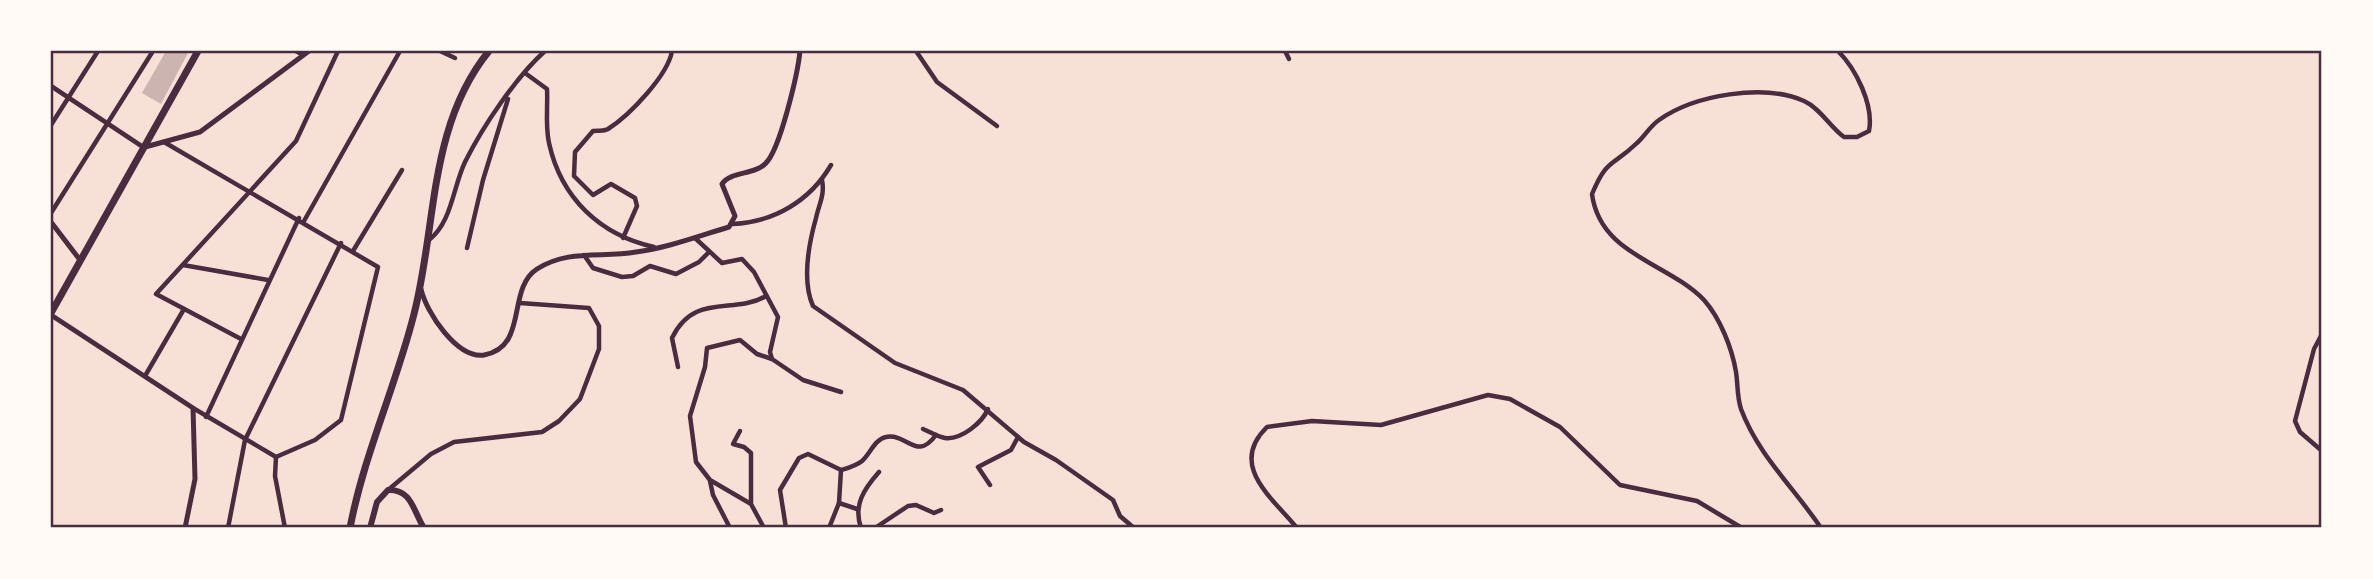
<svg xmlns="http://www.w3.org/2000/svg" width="2373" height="579" viewBox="0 0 2373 579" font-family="Cabin,sans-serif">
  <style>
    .building { fill: #ccb4b1 }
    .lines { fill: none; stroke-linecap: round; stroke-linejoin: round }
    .minor { stroke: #4a2c40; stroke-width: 4.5 }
    .tertiary { stroke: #4a2c40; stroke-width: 5 }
    .secondary { stroke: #4a2c40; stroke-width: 6 }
    .primary { stroke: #4a2c40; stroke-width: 7 }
    .neatline { fill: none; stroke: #4a2c40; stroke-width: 2.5 }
  </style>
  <rect width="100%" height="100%" fill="#f7e1d7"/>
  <path class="building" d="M166,51H189L161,104L142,93Z"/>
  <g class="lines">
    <g class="minor">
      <path d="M296,51L303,55"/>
      <path d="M440,51L455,58"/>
      <path d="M916,51L937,82L997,126"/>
      <path d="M1285,51L1289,59"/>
      <path d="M525,73L547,89C548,106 545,125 549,143C561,198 600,235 654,247"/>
      <path d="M51,86L143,147"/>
      <path d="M51,125L98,51"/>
      <path d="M164,142L378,267L341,420L315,440L276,457L275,476L285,528"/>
      <path d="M822,180C825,195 819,204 816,218C809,243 802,281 813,306L895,363L963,390L1024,442L1056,460L1113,500L1120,516L1134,528"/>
      <path d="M51,213L153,51"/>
      <path d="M304,221L400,51"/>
      <path d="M733,224C774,222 810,201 831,165"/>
      <path d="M623,238L637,206L635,198L611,184L593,195L574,176L575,152L593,131C599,130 603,132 608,129C630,115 668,75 672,51"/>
      <path d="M695,238L722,263L742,259L754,272L778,317L770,352L772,359L803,380L841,392"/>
      <path d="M429,240C452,222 453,187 465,162C483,126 516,77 545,51"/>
      <path d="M467,248L483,180L508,99"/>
      <path d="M353,251L402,170"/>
      <path d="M584,255L593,268L622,277L633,276L650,266L676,274L699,262L709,252"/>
      <path d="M183,265L268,280"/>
      <path d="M2322,334L2314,349L2295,421L2300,432L2322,451"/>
      <path d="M241,339L156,294L296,141L338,51"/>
      <path d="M678,367L672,338C694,292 734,315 766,296"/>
      <path d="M145,376L184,309"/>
      <path d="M193,408L276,457"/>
      <path d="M206,417L299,218"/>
      <path d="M923,429C930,432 938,437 945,438C961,440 982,423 988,409"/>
      <path d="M740,431L733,444L744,447L751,453V503"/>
      <path d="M841,470C848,468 856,466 862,461C870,454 875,439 886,437C908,433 916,462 936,435"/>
      <path d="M710,481L713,495L730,528"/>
      <path d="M990,485L978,467L1011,450L1018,437"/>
      <path d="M388,490L431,454L454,442L542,432L559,421L580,399L599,349V326L589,308L520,303"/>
      <path d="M839,503L857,509"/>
      <path d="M228,528L245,440L341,243"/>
      <path d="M764,528L751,504L710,480L696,462L690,416L705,367L707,348L740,340L757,354L772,359"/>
      <path d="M786,528L780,490L799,458L808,454L841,470L839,503L829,528"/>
      <path d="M861,528C853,505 864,489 879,472"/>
      <path d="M875,528L908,506L916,505L934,513L941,510"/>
      <path d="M1297,528C1274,499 1227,466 1267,427L1312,421L1381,425L1488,395L1510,399L1560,427L1620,485L1697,501L1742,528"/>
      <path d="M1821,528C1795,489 1758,455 1741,409C1737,397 1738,385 1736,372C1732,348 1720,318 1704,300C1667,262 1600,255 1592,194C1607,158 1612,167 1637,143C1645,136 1650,126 1659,120C1694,95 1764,83 1804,101C1820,108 1830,127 1844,137H1857L1869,131C1874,105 1856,69 1838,51"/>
    </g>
    <g class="tertiary">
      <path d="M145,147L200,132L309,51"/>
      <path d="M51,222L80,260"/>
      <path d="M421,289C426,312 457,359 484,355C529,347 506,289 537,269C568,249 601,258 636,252C667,248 699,236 729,227L735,216L722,184C731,171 754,175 765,164C780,151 798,72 800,51"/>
      <path d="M51,315L193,408L195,479L185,528"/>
    </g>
    <path class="secondary" d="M370,528L377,502L388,490C412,489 413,511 424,528"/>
    <g class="primary">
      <path d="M51,313L198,51"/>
      <path d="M350,528C364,454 396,386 414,314C437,225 428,126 489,51"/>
    </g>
  </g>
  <rect width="2373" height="579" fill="none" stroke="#fffaf5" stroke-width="105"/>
  <rect x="52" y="52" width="2268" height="474" class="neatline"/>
</svg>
